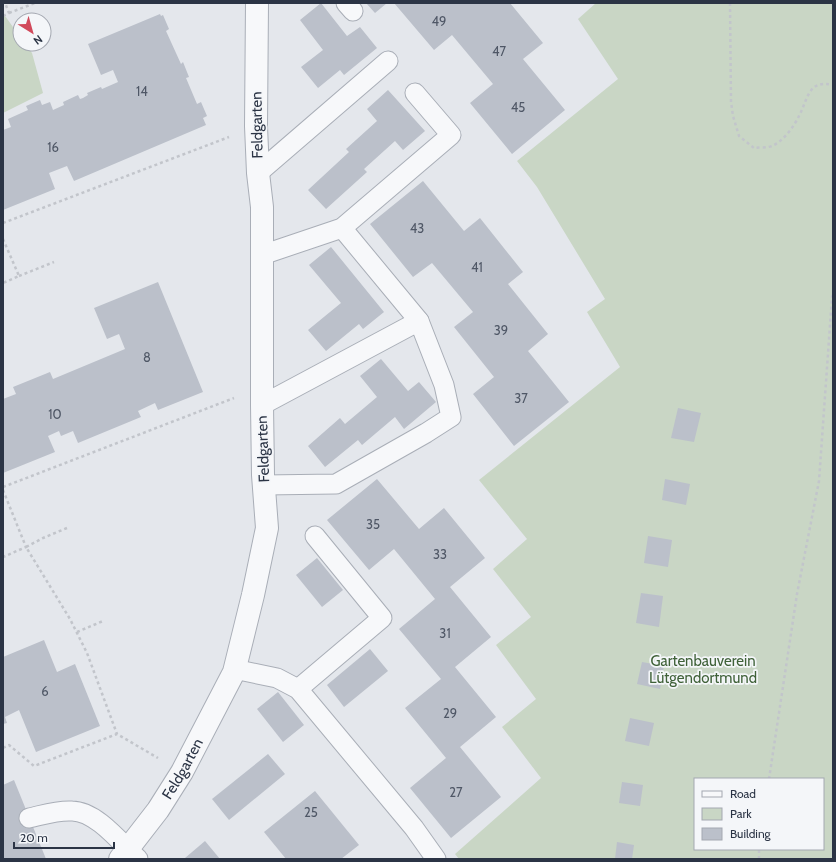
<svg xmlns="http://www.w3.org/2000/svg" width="836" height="862" viewBox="0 0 836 862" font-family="Cabin,sans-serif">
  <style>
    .green { fill: #c9d6c5; fill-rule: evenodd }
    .building { fill: #bbc0ca }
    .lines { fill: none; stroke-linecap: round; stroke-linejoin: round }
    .service-casing { stroke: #a9aeb7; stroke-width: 21 }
    .minor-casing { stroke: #a9aeb7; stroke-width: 24 }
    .path { stroke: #c2c5cb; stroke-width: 2.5; stroke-dasharray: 3 3; stroke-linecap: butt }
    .service { stroke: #f7f8fa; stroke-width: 19 }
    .minor { stroke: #f7f8fa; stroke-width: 22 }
    .labels { text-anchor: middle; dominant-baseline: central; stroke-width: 3.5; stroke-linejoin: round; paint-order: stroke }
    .number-label { font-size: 13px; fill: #4f5766 }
    .street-label { font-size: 15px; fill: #2b3445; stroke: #f4f6f9 }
    .park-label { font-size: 15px; fill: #3f6138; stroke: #f4f6f9 }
  </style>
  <rect width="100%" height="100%" fill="#e4e7ec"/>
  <g class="green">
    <path d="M596,3H833V859H459L455,854L541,778L502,727L536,699L496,645L531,617L493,569L527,539L479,480L620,367L587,312L605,299L537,187L517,161L618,79L578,19ZM695,779H823V849H695Z"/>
    <path d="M3,13L20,37V44H25L32,53L43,93L3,113Z"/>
  </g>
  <g class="building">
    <path d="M321,3L347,36L360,27L377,48L344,75L340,70L318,88L301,67L323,50L300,20Z"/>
    <path d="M366,3H387L375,13Z"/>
    <path d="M394,3H484L485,4L487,3H510L543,43L523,59L565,110L512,154L470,103L493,84L452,35L434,50Z"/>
    <path d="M160,14L161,16L163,15L169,29L166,31L181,64L183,62L189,77L186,78L197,104L201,102L207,116L203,118L206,125L74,181L67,166L49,173L55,189L3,210V130L11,127L8,119L28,110L26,106L40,100L42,105L50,102L53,110L64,105L63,102L78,95L80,99L83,98L88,95L87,93L101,87L102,89L118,82L113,70L101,75L88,44Z"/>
    <path d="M388,90L425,131L403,150L395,141L364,169L367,172L326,209L308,190L349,152L346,149L377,121L367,109Z"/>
    <path d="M423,181L464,231L480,218L523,272L508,284L548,334L528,351L569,402L514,446L473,394L494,377L454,327L473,312L432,263L413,277L370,224Z"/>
    <path d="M331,247L384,312L363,329L359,324L326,351L308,330L341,303L309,265Z"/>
    <path d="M158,282L203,392L158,410L155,403L138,411L141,417L78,443L73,431L61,436L59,431L48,436L55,452L3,473V399L16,394L13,387L50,372L53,379L125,349L119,334L107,339L94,308Z"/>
    <path d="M381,359L408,391L419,382L436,402L404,429L395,417L362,445L358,440L325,467L308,446L340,418L345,424L377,397L360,376Z"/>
    <path d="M678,408L701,413L694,442L671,438Z"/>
    <path d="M377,479L419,529L444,508L485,558L450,587L491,637L455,667L496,717L460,747L501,797L451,838L410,788L446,758L405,708L441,679L399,629L435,599L394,549L369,570L327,520Z"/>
    <path d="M665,479L690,484L686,505L662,500Z"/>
    <path d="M648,536L672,540L668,567L644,563Z"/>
    <path d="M317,558L343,590L322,607L296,575Z"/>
    <path d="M641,593L663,596L659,627L636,623Z"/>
    <path d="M44,640L57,672L75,664L100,726L36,752L19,710L5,717L7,723L3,724V657Z"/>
    <path d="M370,649L388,671L344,707L327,685Z"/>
    <path d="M642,662L664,666L660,689L637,684Z"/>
    <path d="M278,692L304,725L283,742L257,709Z"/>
    <path d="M630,718L654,723L649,746L625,741Z"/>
    <path d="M268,754L285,774L229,820L212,799Z"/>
    <path d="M14,780L46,859H3V785Z"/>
    <path d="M622,782L643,785L640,806L619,803Z"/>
    <path d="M315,791L359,845L341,859H286L264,832Z"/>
    <path d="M205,841L220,859H186L185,858Z"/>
    <path d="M617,842L634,845L632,859H615Z"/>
  </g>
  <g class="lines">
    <defs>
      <g id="service">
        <path d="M346,3L353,11"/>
        <path d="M258,173L388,61"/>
        <path d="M342,228L419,321"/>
        <path d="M262,255L342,228L451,135L415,93"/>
        <path d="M262,405L419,321L444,385L451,417L426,433L336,484L264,485"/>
        <path d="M234,669L277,678L298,689L414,828L436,859"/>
        <path d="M298,689L382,618L315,536"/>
        <path d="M29,818C43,815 57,810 72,811C96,811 121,843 138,859"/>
      </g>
      <g id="minor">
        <path id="s1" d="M120,859L158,810L182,772L234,672L253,595L267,528L263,475L262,405V207L258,173L256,126L257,3"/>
      </g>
    </defs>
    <use href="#service" class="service-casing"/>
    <use href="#minor" class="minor-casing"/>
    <g class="path">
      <path d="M730,3L731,102L733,116L739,136L754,148C759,147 767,148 772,146C784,141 794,126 799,116C808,99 808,79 833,85"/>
      <path d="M9,13L35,3"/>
      <path d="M3,16L9,13L5,3"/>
      <path d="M3,223L229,137"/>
      <path d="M3,239L19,276L3,283"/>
      <path d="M19,276L54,262"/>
      <path d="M3,487L234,398"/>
      <path d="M3,490L26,547L3,557"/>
      <path d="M67,528L43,538L26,547L70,619L87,653L117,734"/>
      <path d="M77,632L103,621"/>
      <path d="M3,748L9,745L34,766L117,734L158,758"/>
      <path d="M769,779L797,594L819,481L832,297L833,295"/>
      <path d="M759,859V849"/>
    </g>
    <use href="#service" class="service"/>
    <use href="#minor" class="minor"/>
  </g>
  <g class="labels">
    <g class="number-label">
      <text x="439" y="21">49</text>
      <text x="499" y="51">47</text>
      <text x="142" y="91">14</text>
      <text x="518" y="107">45</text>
      <text x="53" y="147">16</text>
      <text x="417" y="228">43</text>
      <text x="477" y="267">41</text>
      <text x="501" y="330">39</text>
      <text x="147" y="357">8</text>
      <text x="521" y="398">37</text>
      <text x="55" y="414">10</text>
      <text x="373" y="524">35</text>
      <text x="440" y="554">33</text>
      <text x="445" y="633">31</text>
      <text x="45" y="691">6</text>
      <text x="450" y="713">29</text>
      <text x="456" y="792">27</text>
      <text x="311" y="812">25</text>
    </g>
    <g class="street-label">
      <text transform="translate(257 125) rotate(-91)">Feldgarten</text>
      <text transform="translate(263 449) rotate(-92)">Feldgarten</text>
      <text stroke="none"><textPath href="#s1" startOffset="110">Feldgarten</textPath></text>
    </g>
    <g class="park-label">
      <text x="703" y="661">Gartenbauverein<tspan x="703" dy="17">Lütgendortmund</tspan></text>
    </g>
  </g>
  <rect width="836" height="862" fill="none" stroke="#2b3445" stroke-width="8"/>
  <rect x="694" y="778" width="130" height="72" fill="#f4f6f9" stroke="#a4a8b1"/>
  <rect x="702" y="791" width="20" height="6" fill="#f7f8fa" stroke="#a4a8b1"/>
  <text x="730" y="798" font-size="12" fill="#2b3445">Road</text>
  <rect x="702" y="808" width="20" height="12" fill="#c9d6c5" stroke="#a4a8b1"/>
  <text x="730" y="818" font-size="12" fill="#2b3445">Park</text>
  <rect x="702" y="828" width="20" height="12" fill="#bbc0ca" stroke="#a4a8b1"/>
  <text x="730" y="838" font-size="12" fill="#2b3445">Building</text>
  <g transform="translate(32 32) rotate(143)"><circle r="19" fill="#f4f6f9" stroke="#a4a8b1"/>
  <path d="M0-3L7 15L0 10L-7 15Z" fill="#d1495b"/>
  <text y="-6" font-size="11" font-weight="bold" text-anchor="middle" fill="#2b3445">N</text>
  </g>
  <path d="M14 842v6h100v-6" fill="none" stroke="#2b3445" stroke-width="2"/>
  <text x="20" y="842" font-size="12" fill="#2b3445" stroke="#f4f6f9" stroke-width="3" paint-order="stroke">20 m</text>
</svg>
